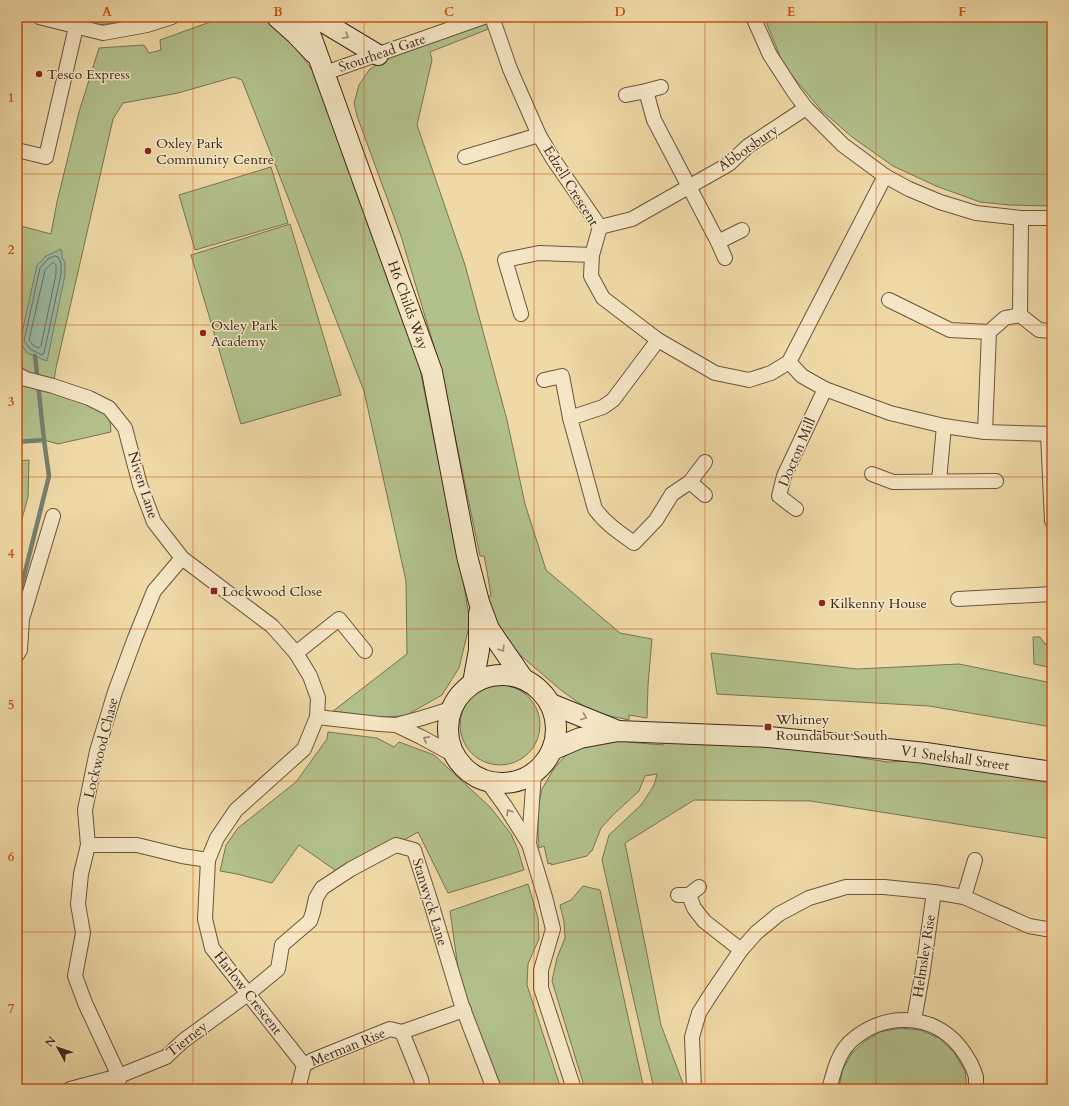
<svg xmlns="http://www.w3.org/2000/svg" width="1069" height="1106" viewBox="0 0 1069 1106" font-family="Cardo,serif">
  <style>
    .green { fill: #b2c18c; stroke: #787454 }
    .water { fill: #9abba5; stroke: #75806e }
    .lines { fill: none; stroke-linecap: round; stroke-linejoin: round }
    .shore { stroke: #6c7160; stroke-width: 1 }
    .stream { stroke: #75806e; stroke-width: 4.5 }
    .street-casing { stroke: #6a543e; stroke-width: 16 }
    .secondary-casing { stroke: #3d271b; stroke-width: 22 }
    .street { stroke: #f5e7c6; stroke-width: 14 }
    .secondary { stroke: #f5e7c6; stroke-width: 20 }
    .oneway { stroke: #998770 }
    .grid { fill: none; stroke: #ce520e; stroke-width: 1; stroke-opacity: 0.55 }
    .poi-dot { fill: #8f2418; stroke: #f5e7c6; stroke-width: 1.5 }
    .labels { text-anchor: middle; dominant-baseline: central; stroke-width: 3; stroke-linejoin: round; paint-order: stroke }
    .street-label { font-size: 14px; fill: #3d271b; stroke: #f5e7c6 }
    .poi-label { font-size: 14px; fill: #3d271b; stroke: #f5e7c6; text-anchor: start }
    .neatline { fill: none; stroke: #ce520e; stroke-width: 1.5 }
    .grid-label { font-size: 13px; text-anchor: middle; font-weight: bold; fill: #ce520e }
  </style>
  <rect width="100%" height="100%" fill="#efdaa7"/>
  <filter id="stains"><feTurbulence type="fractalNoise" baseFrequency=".005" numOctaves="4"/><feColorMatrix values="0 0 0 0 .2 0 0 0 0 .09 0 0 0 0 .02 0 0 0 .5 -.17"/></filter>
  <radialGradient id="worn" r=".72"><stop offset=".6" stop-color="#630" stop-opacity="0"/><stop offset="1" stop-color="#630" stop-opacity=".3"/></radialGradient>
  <g class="green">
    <path d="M74,17H148L138,20L98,25Z"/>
    <path d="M224,17C234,17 245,15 255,17C281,22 305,61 320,81L418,359L439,465L451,507L470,622L459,668L442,695L405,716L377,717L333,711L407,654L406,581L364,391L242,80L234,77L178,93L123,103L113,119L56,368L53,386L109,408L111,432L58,444L44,440L17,442V225L51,234L57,202L79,112L99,48L144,45L149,53L161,50L160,40Z"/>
    <path d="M764,17H1052V206L1009,205L980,202L936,186L893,166L852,137L821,110L784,66Z"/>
    <path d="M480,22L486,23L491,28L430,52L432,60L417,125L465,265L507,420L525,504L546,570L620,633L652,639L648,685L647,718L629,715V720L592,712L562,691L520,655L502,635L487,597L491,596L487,571L484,556H480L442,373L401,236L357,116L354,103L359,85L369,70L381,61Z"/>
    <path d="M271,167L288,223L195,250L179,195Z"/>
    <path d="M290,224L341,395L241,424L191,255Z"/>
    <path d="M29,460L28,497L17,537V461Z"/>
    <path d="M1033,637H1040L1045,644H1052V668L1034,664Z"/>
    <path d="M711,653L857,669L959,664L1052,683V727L929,706L717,694Z"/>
    <circle cx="500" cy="725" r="40"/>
    <path d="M328,732L377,738L394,747L399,742L434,755L490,807L511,834L518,850L524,870L448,893L418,832L342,875L299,845L272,883L237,874L220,871L226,845L238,828L296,782L327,739Z"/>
    <path d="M627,737V742L663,745V738L819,748L855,757L888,762L934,760L1052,777V839L811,801L694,800L625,843L661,1025L685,1089H654L602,860L609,835L641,805L653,787L655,782L657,774L645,776L639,791L614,814L601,828L592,851L590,852L587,856L551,865V863L548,864L544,846L539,848L538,833V808L542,789L553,770L565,756L582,746Z"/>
    <path d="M528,884L538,918L539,939L528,964L527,985L561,1089H494L464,1010L450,911Z"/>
    <path d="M583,886L600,890L644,1089H585L552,981L557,958L565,938L564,922L560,905L571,900Z"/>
    <path d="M900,1028L920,1030L939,1038L954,1052L965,1071L967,1089H839V1086L843,1069L852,1053L865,1041L880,1032Z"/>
  </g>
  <path class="water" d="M61,249L62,253V258L65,262V275L47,361L27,353L20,342L37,265L46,256Z"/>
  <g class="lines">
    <g class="shore">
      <path d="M55,256L58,257L61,263V274L44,353L42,355L30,349L24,341L40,268L48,259Z"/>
      <path d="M54,263L56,265V274L41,346L38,348L33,345L29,340L45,270L51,264Z"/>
    </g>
    <g class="stream">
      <path d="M17,442L44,440"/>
      <path d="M17,604L49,476L44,440L35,356"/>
    </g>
    <defs>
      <g id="street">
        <path d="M39,17L103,33L147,25L172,17"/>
        <path d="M492,17L510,69L539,135L553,159L600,227L592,255L591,276L603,298L658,340L715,373L749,380L771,373L789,362L885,176"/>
        <path d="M753,17L770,55L794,92L806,108L843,145L885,176L909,189L940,202L976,213L1021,218H1052"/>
        <path d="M325,73L484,17"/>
        <path d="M646,91L661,87"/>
        <path d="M626,95L646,91L654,120L718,242L725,258"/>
        <path d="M17,150L46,157L76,27"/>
        <path d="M465,157L539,135"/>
        <path d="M600,227L632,219L729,164L748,146L806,108"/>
        <path d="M718,242L742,230"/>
        <path d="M889,300L950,330L989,332"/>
        <path d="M521,314L505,260L539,253L592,255"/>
        <path d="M1020,315L1039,330L1052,331"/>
        <path d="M658,340L613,400L603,407L570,418L595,509C606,524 620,533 634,543L656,520L672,494L690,482L705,462"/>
        <path d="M789,362L802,376L825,389L890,413L944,426L985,432L1052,434"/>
        <path d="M17,374L26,379L53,386L89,398L109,408L125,428L140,485L154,522L182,558L272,626L296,653L310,676L318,698L317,717L304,749L236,810L217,838L208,860L205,919L212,948L304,1065L298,1089"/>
        <path d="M544,380L562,376L570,418"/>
        <path d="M985,432L989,332L1005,318L1020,315L1021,218"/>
        <path d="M1048,434L1052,521"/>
        <path d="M872,474L893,482L996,481"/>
        <path d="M939,481L944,426"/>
        <path d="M690,482L705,495"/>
        <path d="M796,509L779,496L784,476L825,389"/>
        <path d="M958,599L1052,594"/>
        <path d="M296,653L339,619L365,651"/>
        <path d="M17,655L20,650L22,619L53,516"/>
        <path d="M317,717L379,724L396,725L422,718L451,709"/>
        <path d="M396,725L421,737L454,755"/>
        <path d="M487,781L505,806L529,844L545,897L553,929L541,970V988L574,1089"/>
        <path d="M529,844L534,773"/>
        <path d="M88,845H137L182,856L208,860"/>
        <path d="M678,895H689L699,887"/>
        <path d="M689,895L694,908L704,921L741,950"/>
        <path d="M964,897L975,860"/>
        <path d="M914,1020L923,970L934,892"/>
        <path d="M402,1032L464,1010"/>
        <path d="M304,1065L313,1060L390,1029L402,1032L421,1079L423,1089"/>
        <path d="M70,1089L119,1076L166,1057L183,1041L249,993L278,969L282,945L310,921L313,912L316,898L322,888L351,869L396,845L414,850L431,903L462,1006L494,1089"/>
        <path d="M118,1089L119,1076L85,1003L75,976L83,933L78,904L81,874L88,845L85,810L97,751L115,692L135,638L154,591L182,558"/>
        <path d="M694,1089L692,1037L699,1013L711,994L741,950L756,933L779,914L809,898L846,887H884L934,892L964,897L1029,926L1052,930"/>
        <path d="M830,1089V1086C834,1071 838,1054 850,1042C882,1012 932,1012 960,1047C967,1056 973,1066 976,1077C976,1081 976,1085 976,1089"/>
      </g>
      <g id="secondary">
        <path d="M277,17L296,34L314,53"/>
        <path d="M304,17L432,372L467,556L479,602L489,629L522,677"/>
        <path d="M315,17L378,55"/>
        <circle cx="502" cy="729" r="54"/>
        <path d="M473,683L479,650V613"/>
        <path d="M551,704L618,731"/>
        <path d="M552,750L580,738L618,731L769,737L926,753L1052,772"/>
      </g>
    </defs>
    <use href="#street" class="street-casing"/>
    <use href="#secondary" class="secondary-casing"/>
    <use href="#street" class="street"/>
    <use href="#secondary" class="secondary"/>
  </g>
  <defs><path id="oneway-chevron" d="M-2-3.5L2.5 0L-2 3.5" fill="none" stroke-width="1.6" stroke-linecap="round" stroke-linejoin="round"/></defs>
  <g class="oneway">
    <use href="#oneway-chevron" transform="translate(346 36) rotate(31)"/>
    <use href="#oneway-chevron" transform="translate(502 649) rotate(56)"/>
    <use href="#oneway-chevron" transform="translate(584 717) rotate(22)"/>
    <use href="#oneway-chevron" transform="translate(426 739) rotate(-151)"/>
    <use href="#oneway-chevron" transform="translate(509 812) rotate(-123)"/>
  </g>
  <path class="grid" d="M193,17V1089M364,17V1089M534,17V1089M705,17V1089M876,17V1089M17,174H1052M17,325H1052M17,477H1052M17,629H1052M17,781H1052M17,932H1052"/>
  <g class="poi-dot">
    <circle cx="39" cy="74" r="4"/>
    <circle cx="148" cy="151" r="4"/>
    <circle cx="203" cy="333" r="4"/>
    <rect x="210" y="587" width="8" height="8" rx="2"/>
    <circle cx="822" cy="603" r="4"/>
    <rect x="764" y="723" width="8" height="8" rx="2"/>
  </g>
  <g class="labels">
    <g class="street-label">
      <text transform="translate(382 53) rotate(-19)">Stourhead Gate</text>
      <text transform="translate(748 148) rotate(-35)">Abbotsbury</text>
      <text transform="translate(571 186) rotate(58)">Edzell Crescent</text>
      <text transform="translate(408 305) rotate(70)">H6 Childs Way</text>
      <text transform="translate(797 452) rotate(-67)">Docton Mill</text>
      <text transform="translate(143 485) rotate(72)">Niven Lane</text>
      <text transform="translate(101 748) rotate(-76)">Lockwood Chase</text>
      <text transform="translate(955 758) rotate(8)">V1 Snelshall Street</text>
      <text transform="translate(430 902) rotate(73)">Stanwyck Lane</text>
      <text transform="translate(924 956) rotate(-81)">Helmsley Rise</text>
      <text transform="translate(248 993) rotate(52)">Harlow Crescent</text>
      <text transform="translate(187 1039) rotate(-38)">Tierney</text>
      <text transform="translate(348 1047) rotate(-22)">Merman Rise</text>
    </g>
    <g class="poi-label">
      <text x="47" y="74">Tesco Express</text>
      <text x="156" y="143">Oxley Park<tspan x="156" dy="16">Community Centre</tspan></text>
      <text x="211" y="325">Oxley Park<tspan x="211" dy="16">Academy</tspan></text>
      <text x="222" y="591">Lockwood Close</text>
      <text x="830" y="603">Kilkenny House</text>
      <text x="776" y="719">Whitney<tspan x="776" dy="16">Roundabout South</tspan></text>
    </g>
  </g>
  <rect width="1069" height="1106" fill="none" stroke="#efdaa7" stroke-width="44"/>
  <g transform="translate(58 1048) rotate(310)" stroke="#f5e7c6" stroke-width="3" paint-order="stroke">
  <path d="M0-3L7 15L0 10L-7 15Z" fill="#3d271b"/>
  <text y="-6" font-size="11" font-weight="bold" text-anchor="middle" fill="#3d271b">N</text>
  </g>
  <rect x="22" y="22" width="1025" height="1062" class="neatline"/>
  <g class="grid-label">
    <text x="107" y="16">A</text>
    <text x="278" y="16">B</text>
    <text x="449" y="16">C</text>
    <text x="620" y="16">D</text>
    <text x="791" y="16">E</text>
    <text x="962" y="16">F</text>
    <text x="11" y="102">1</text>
    <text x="11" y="254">2</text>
    <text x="11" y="406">3</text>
    <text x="11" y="558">4</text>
    <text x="11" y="709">5</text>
    <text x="11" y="861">6</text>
    <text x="11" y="1013">7</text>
  </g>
  <rect width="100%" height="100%" filter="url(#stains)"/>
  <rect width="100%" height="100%" fill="url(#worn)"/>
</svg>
